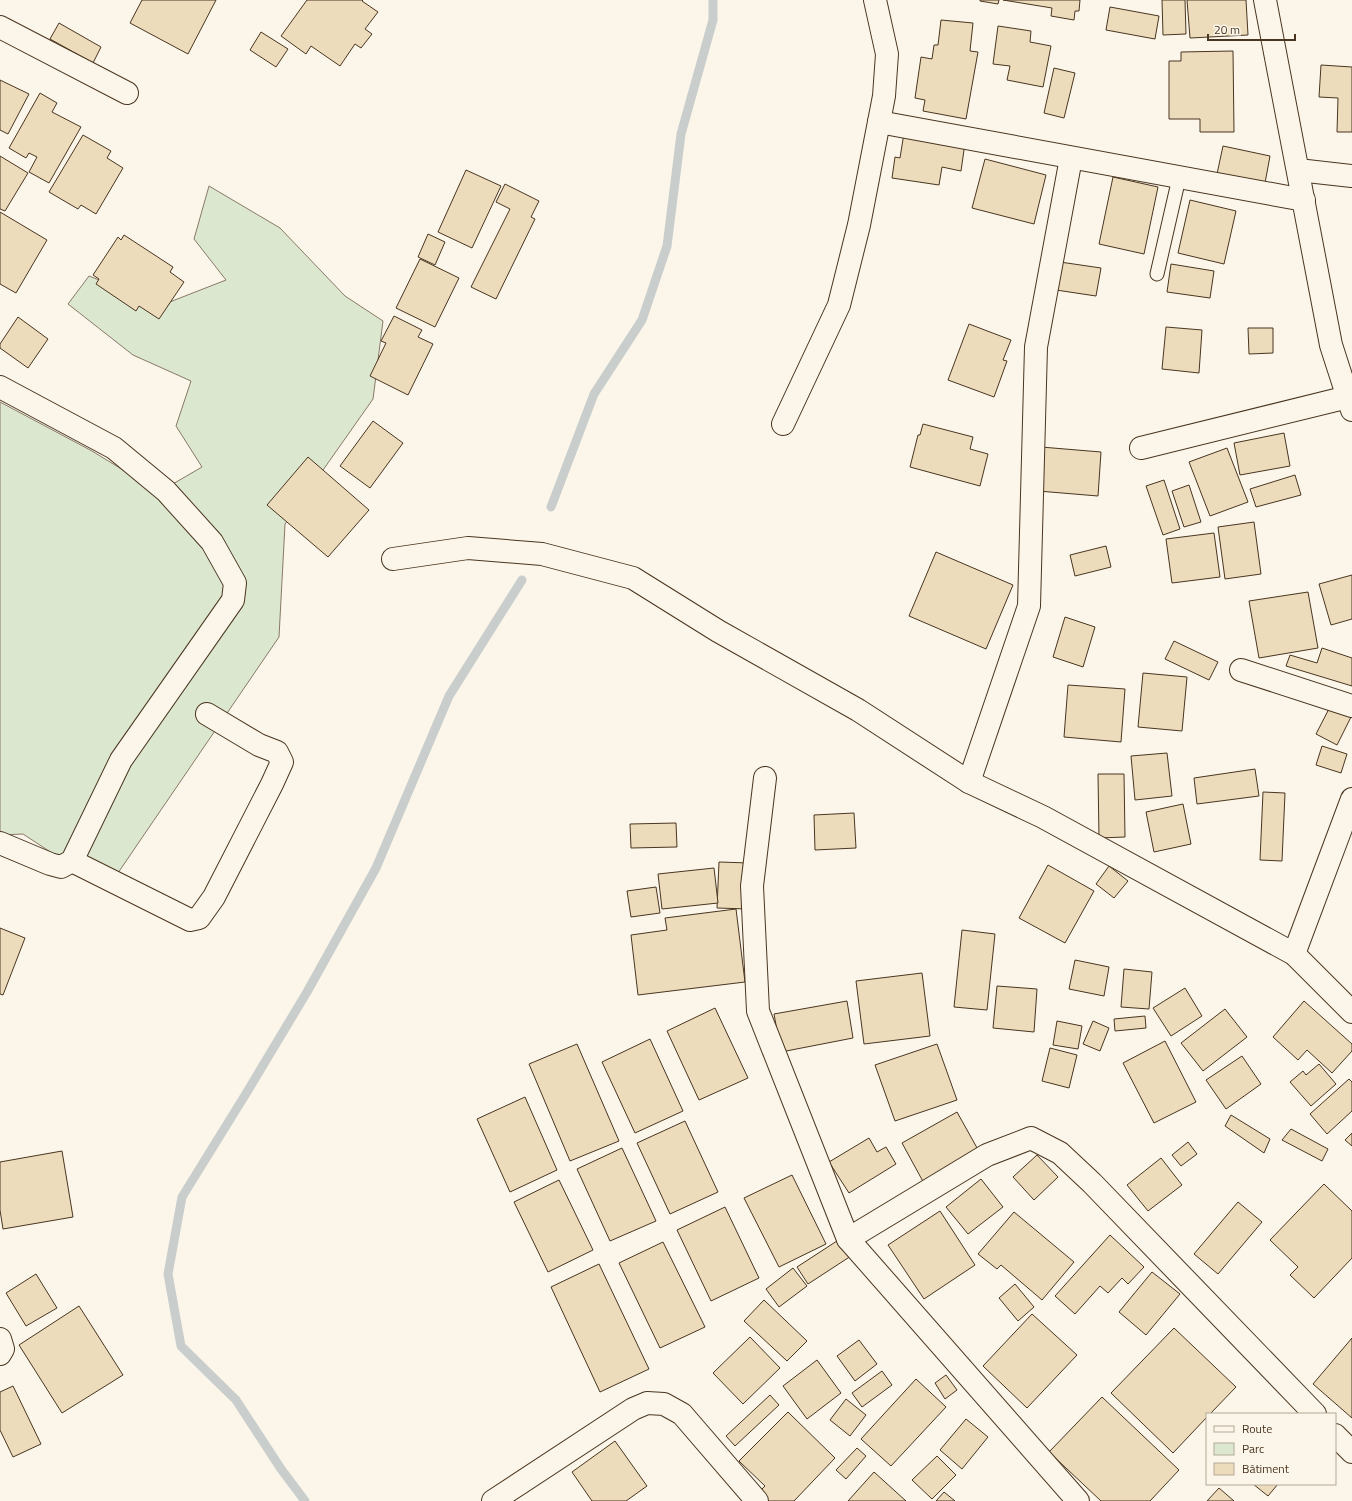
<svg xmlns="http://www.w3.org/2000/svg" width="1352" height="1501" viewBox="0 0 1352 1501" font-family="'Titillium Web',sans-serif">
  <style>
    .green { fill: #dce7d0; stroke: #887966 }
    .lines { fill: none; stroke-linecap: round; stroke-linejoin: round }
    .stream { stroke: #c9cecd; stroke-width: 9 }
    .building { fill: #ecdcbc; stroke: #4a3520 }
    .service-casing { stroke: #4a3520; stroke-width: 15 }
    .minor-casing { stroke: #4a3520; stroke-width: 24 }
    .service { stroke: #fbf6e9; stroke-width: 13 }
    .minor { stroke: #fbf6e9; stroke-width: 22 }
  </style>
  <rect width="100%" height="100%" fill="#fbf6e9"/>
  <path class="green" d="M209,186L280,228L345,296L383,321L373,399L285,524L279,637L107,889L23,834L0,835V402L92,451L159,492L202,467L176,426L191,381L133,355L68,304L89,276L162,305L226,280L194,239Z"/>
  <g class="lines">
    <g class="stream">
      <path d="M551,507L594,394L642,320L667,246L681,134L713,20V0"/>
      <path d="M305,1501L281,1469L236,1400L181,1346L168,1274L182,1197L247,1092L307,992L376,868L449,696L522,580"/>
    </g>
  </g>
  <g class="building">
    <path d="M142,0H216L188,54L130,23Z"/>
    <path d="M307,0H363L362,1L378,12L365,29L372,34L361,48L355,44L340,66L311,46L306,54L281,36Z"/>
    <path d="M980,0H999L998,4L980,1Z"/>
    <path d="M1003,0H1080L1079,11H1075L1074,20L1051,16L1052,8Z"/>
    <path d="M1162,0H1185L1186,34L1163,35Z"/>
    <path d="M1187,0H1246L1248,35L1190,38Z"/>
    <path d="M1110,7L1159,16L1155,39L1106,30Z"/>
    <path d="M941,20L973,23L970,51L978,52L966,119L923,111L925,100L915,98L921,57L932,59L934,45H938Z"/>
    <path d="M59,23L101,47L93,63L50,39Z"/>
    <path d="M998,26L1031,31L1030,42L1051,46L1043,87L1007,80L1010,66L993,64Z"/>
    <path d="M261,32L288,49L276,67L250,50Z"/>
    <path d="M1233,51L1234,132H1200V119H1169V61H1181V52Z"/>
    <path d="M1321,65L1352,67V132H1337L1338,98L1319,97Z"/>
    <path d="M1054,68L1075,73L1064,118L1044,113Z"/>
    <path d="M0,80L29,94L8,134L0,130Z"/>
    <path d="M40,93L57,103L52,112L81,127L49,183L29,172L37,157L29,153L26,158L9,148Z"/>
    <path d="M904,133L965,143L961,171L942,167L939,185L892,178L895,157L900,158Z"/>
    <path d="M83,135L111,151L107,158L123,168L96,214L81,205L78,209L49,192Z"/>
    <path d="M1223,146L1270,156L1265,183L1217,174Z"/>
    <path d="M0,156L28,173L5,211L0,209Z"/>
    <path d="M985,159L1046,175L1034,224L972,208Z"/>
    <path d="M466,170L501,186L472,248L438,232Z"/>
    <path d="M1113,177L1158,187L1144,254L1099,244Z"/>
    <path d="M505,184L539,201L531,217L535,219L496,299L471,287L510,209L496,202Z"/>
    <path d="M1190,200L1236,211L1224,264L1178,253Z"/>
    <path d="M0,212L47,240L16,293L0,284Z"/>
    <path d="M428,234L445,242L435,265L418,257Z"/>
    <path d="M124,235L173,267L170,272L184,282L159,319L139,306L136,311L96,284L99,279L93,275L118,237L121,240Z"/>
    <path d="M420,259L459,278L435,327L396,308Z"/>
    <path d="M1060,262L1101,268L1096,296L1056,290Z"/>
    <path d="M1171,264L1214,271L1210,298L1167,292Z"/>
    <path d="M394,316L422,330L418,337L433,344L408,395L370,376L386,343L381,341Z"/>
    <path d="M18,317L48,339L28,368L0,348V344Z"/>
    <path d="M969,324L1011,340L1003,360L1007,361L994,397L948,380Z"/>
    <path d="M1166,327L1202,330L1199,373L1162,369Z"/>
    <path d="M1248,328H1273V353L1249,354Z"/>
    <path d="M373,421L403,443L370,488L340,466Z"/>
    <path d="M923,424L973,437L970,449L988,454L980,486L910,467L918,435H920Z"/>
    <path d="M1284,433L1290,466L1240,475L1234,443Z"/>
    <path d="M1041,447L1101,452L1098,496L1038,491Z"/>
    <path d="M1227,448L1248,502L1210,516L1189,462Z"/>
    <path d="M308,457L369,510L328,557L267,505Z"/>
    <path d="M1295,475L1301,495L1256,507L1250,489Z"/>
    <path d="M1164,480L1180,529L1163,535L1146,486Z"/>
    <path d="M1189,485L1201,522L1184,527L1172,491Z"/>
    <path d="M1254,522L1261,574L1225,579L1218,527Z"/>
    <path d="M1214,533L1220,577L1172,583L1166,539Z"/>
    <path d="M1106,546L1111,567L1075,576L1070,555Z"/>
    <path d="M936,552L1013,585L986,649L909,616Z"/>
    <path d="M1352,575V619L1331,625L1319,584Z"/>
    <path d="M1308,592L1318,648L1259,658L1249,601Z"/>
    <path d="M1065,617L1095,627L1083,667L1053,657Z"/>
    <path d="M1174,641L1218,662L1209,680L1165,659Z"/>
    <path d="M1322,648L1352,658V686L1286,666L1290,655L1317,663Z"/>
    <path d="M1143,673L1187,677L1182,731L1138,727Z"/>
    <path d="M1068,685L1125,689L1121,742L1064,737Z"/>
    <path d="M1333,701L1352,715L1337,745L1316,734Z"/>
    <path d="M1322,746L1347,754L1341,773L1316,765Z"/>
    <path d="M1167,753L1172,796L1135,800L1131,756Z"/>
    <path d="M1255,769L1259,796L1197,804L1194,778Z"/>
    <path d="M1098,774H1124L1125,837L1099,838Z"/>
    <path d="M1263,792L1285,793L1282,861L1260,860Z"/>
    <path d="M1183,804L1191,844L1154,852L1146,812Z"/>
    <path d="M854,813L856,848L815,850L814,815Z"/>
    <path d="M676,823L677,847L631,848L630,824Z"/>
    <path d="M719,862L749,863L748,909L717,908Z"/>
    <path d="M1048,865L1094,891L1065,943L1019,918Z"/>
    <path d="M1109,866L1128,881L1114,898L1096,884Z"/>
    <path d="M714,868L718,903L662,909L658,874Z"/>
    <path d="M656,887L660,913L631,917L627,891Z"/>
    <path d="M736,909L745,982L638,995L631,935L667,930L665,918Z"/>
    <path d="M0,928L25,938L3,995L0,994Z"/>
    <path d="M962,930L995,934L987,1010L954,1007Z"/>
    <path d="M1075,960L1109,967L1104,996L1069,989Z"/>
    <path d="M1124,969L1152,972L1149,1009L1121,1007Z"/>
    <path d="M922,973L930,1036L864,1044L856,981Z"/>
    <path d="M997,986L1037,989L1034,1032L993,1028Z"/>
    <path d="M1185,988L1202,1016L1171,1036L1153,1008Z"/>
    <path d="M847,1001L853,1038L781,1052L774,1014Z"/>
    <path d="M1304,1001L1352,1044V1051L1332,1073L1307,1050L1298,1060L1273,1037Z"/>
    <path d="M715,1008L748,1078L699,1100L667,1031Z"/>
    <path d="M1225,1009L1247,1037L1203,1071L1181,1043Z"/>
    <path d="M1145,1016L1146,1028L1115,1031L1114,1019Z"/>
    <path d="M1057,1021L1082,1026L1078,1049L1053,1045Z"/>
    <path d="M1093,1021L1109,1028L1100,1051L1083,1044Z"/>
    <path d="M650,1039L683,1111L635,1133L602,1062Z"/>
    <path d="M1165,1041L1196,1102L1154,1123L1123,1063Z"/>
    <path d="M577,1044L619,1141L570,1161L529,1064Z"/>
    <path d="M937,1044L957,1100L895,1121L875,1065Z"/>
    <path d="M1050,1048L1077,1055L1069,1088L1042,1081Z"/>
    <path d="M1242,1056L1261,1084L1226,1109L1206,1080Z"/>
    <path d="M1319,1064L1336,1084L1311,1106L1290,1082L1303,1071L1306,1075Z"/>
    <path d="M1349,1079L1352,1082V1111L1327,1134L1310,1114Z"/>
    <path d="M525,1097L557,1170L510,1192L477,1119Z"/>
    <path d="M957,1112L981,1155L926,1187L902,1143Z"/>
    <path d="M1231,1115L1270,1139L1264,1153L1225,1126Z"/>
    <path d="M685,1121L718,1192L670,1214L637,1143Z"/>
    <path d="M1291,1129L1328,1149L1322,1161L1282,1140Z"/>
    <path d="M1352,1133V1146L1345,1140Z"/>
    <path d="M869,1138L877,1152L886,1147L896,1164L849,1193L829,1162Z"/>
    <path d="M1188,1142L1197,1154L1181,1166L1172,1155Z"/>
    <path d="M622,1148L656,1221L610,1241L577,1169Z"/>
    <path d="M62,1151L73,1217L3,1229L0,1210V1162Z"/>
    <path d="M1037,1155L1058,1177L1034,1200L1013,1177Z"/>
    <path d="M1161,1158L1182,1185L1148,1211L1127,1185Z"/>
    <path d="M792,1175L826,1244L779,1267L744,1198Z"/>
    <path d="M981,1179L1003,1207L968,1234L946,1207Z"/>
    <path d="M559,1180L593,1250L548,1272L514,1202Z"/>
    <path d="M1324,1184L1352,1211V1258L1314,1298L1290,1275L1298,1267L1270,1240Z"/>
    <path d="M1238,1202L1262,1222L1218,1274L1194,1254Z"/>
    <path d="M725,1207L759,1278L711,1301L677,1230Z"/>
    <path d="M940,1211L975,1265L924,1299L888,1245Z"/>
    <path d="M1014,1212L1074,1262L1042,1300L1001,1265L997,1269L978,1254Z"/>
    <path d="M1110,1235L1144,1267L1128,1284L1122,1278L1108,1293L1100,1286L1075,1314L1055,1296Z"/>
    <path d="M840,1239L851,1256L808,1284L797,1267Z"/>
    <path d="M663,1242L705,1327L660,1348L619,1263Z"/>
    <path d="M599,1264L649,1369L600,1392L551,1287Z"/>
    <path d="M793,1268L807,1286L779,1307L766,1289Z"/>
    <path d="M1152,1272L1180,1294L1146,1335L1119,1312Z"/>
    <path d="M36,1274L57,1308L26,1326L6,1293Z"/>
    <path d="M1015,1284L1034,1307L1018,1321L999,1298Z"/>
    <path d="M764,1300L807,1341L787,1361L744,1321Z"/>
    <path d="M79,1306L123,1375L62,1413L19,1345Z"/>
    <path d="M1032,1314L1077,1355L1027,1408L983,1366Z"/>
    <path d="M1174,1328L1236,1387L1210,1414H1207V1417L1173,1453L1111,1393Z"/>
    <path d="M750,1337L780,1368L743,1404L713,1373Z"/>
    <path d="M1352,1338V1418L1313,1384Z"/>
    <path d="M859,1340L877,1364L855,1381L837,1356Z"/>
    <path d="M817,1360L841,1393L807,1419L783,1386Z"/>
    <path d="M882,1371L892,1385L862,1407L852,1393Z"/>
    <path d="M946,1375L957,1390L945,1399L935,1383Z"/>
    <path d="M916,1379L946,1407L891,1466L861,1439Z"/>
    <path d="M13,1386L41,1444L13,1457L0,1430V1392Z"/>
    <path d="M770,1395L779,1405L735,1446L726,1436Z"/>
    <path d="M1102,1397L1179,1470L1150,1501H1101L1049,1452Z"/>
    <path d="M846,1399L866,1415L850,1436L830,1420Z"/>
    <path d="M788,1412L835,1458L794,1501H767L758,1493L765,1486L739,1461Z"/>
    <path d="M966,1419L988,1437L962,1469L940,1450Z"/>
    <path d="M615,1441L647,1486L626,1501H592L572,1472Z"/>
    <path d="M857,1448L866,1456L846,1479L836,1470Z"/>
    <path d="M937,1456L956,1475L932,1499L912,1480Z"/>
    <path d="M874,1472L906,1501H848Z"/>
    <path d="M1253,1484H1278L1268,1496Z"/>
    <path d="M1219,1488L1234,1501H1207Z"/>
    <path d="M944,1492L955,1501H936Z"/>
  </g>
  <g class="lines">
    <defs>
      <path id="service" d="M1157,274L1179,178"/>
      <g id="minor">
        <path d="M1265,0L1331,345L1352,410"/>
        <path d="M0,27L127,93"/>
        <path d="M879,122L1304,200"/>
        <path d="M1298,170L1352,176"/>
        <path d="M0,387L114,448L166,491L212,542L235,583L233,600L121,760L72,861L61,867L50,864L0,843"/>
        <path d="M783,424L839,305L859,225L884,96L887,54L875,0"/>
        <path d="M1141,448L1348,397"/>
        <path d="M393,559L468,548L542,554L633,578L718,631L858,710L969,782L1043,817L1294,954L1352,1012"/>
        <path d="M1241,670L1352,706"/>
        <path d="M765,778L752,886L758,1011L848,1239L1078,1501"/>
        <path d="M969,782L1029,606L1036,347L1071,158"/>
        <path d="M72,861L190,920L199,918L214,897L272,784L282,762L277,752L259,745L207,714"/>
        <path d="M1294,954L1352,799"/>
        <path d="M848,1239L987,1155L1031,1138L1060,1153L1092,1183L1315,1414"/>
        <path d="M0,1339L3,1349L0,1354"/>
        <path d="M1335,1435L1352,1452"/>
        <path d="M493,1501L633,1409L647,1403L664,1404L682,1414L757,1501"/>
      </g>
    </defs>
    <use href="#service" class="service-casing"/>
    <use href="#minor" class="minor-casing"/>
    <use href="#service" class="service"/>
    <use href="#minor" class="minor"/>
  </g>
  <rect x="1206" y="1413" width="130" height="72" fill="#fbf6e9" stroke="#b4a999"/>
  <rect x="1214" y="1426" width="20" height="6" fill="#fbf6e9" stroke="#b4a999"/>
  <text x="1242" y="1433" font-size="12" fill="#4a3520">Route</text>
  <rect x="1214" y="1443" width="20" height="12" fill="#dce7d0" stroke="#b4a999"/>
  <text x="1242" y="1453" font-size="12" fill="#4a3520">Parc</text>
  <rect x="1214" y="1463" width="20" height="12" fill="#ecdcbc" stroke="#b4a999"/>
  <text x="1242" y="1473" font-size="12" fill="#4a3520">Bâtiment</text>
  <path d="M1208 34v6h87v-6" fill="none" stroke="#4a3520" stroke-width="2"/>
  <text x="1214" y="34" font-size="12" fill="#4a3520" stroke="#fbf6e9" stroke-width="3" paint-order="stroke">20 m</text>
</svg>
